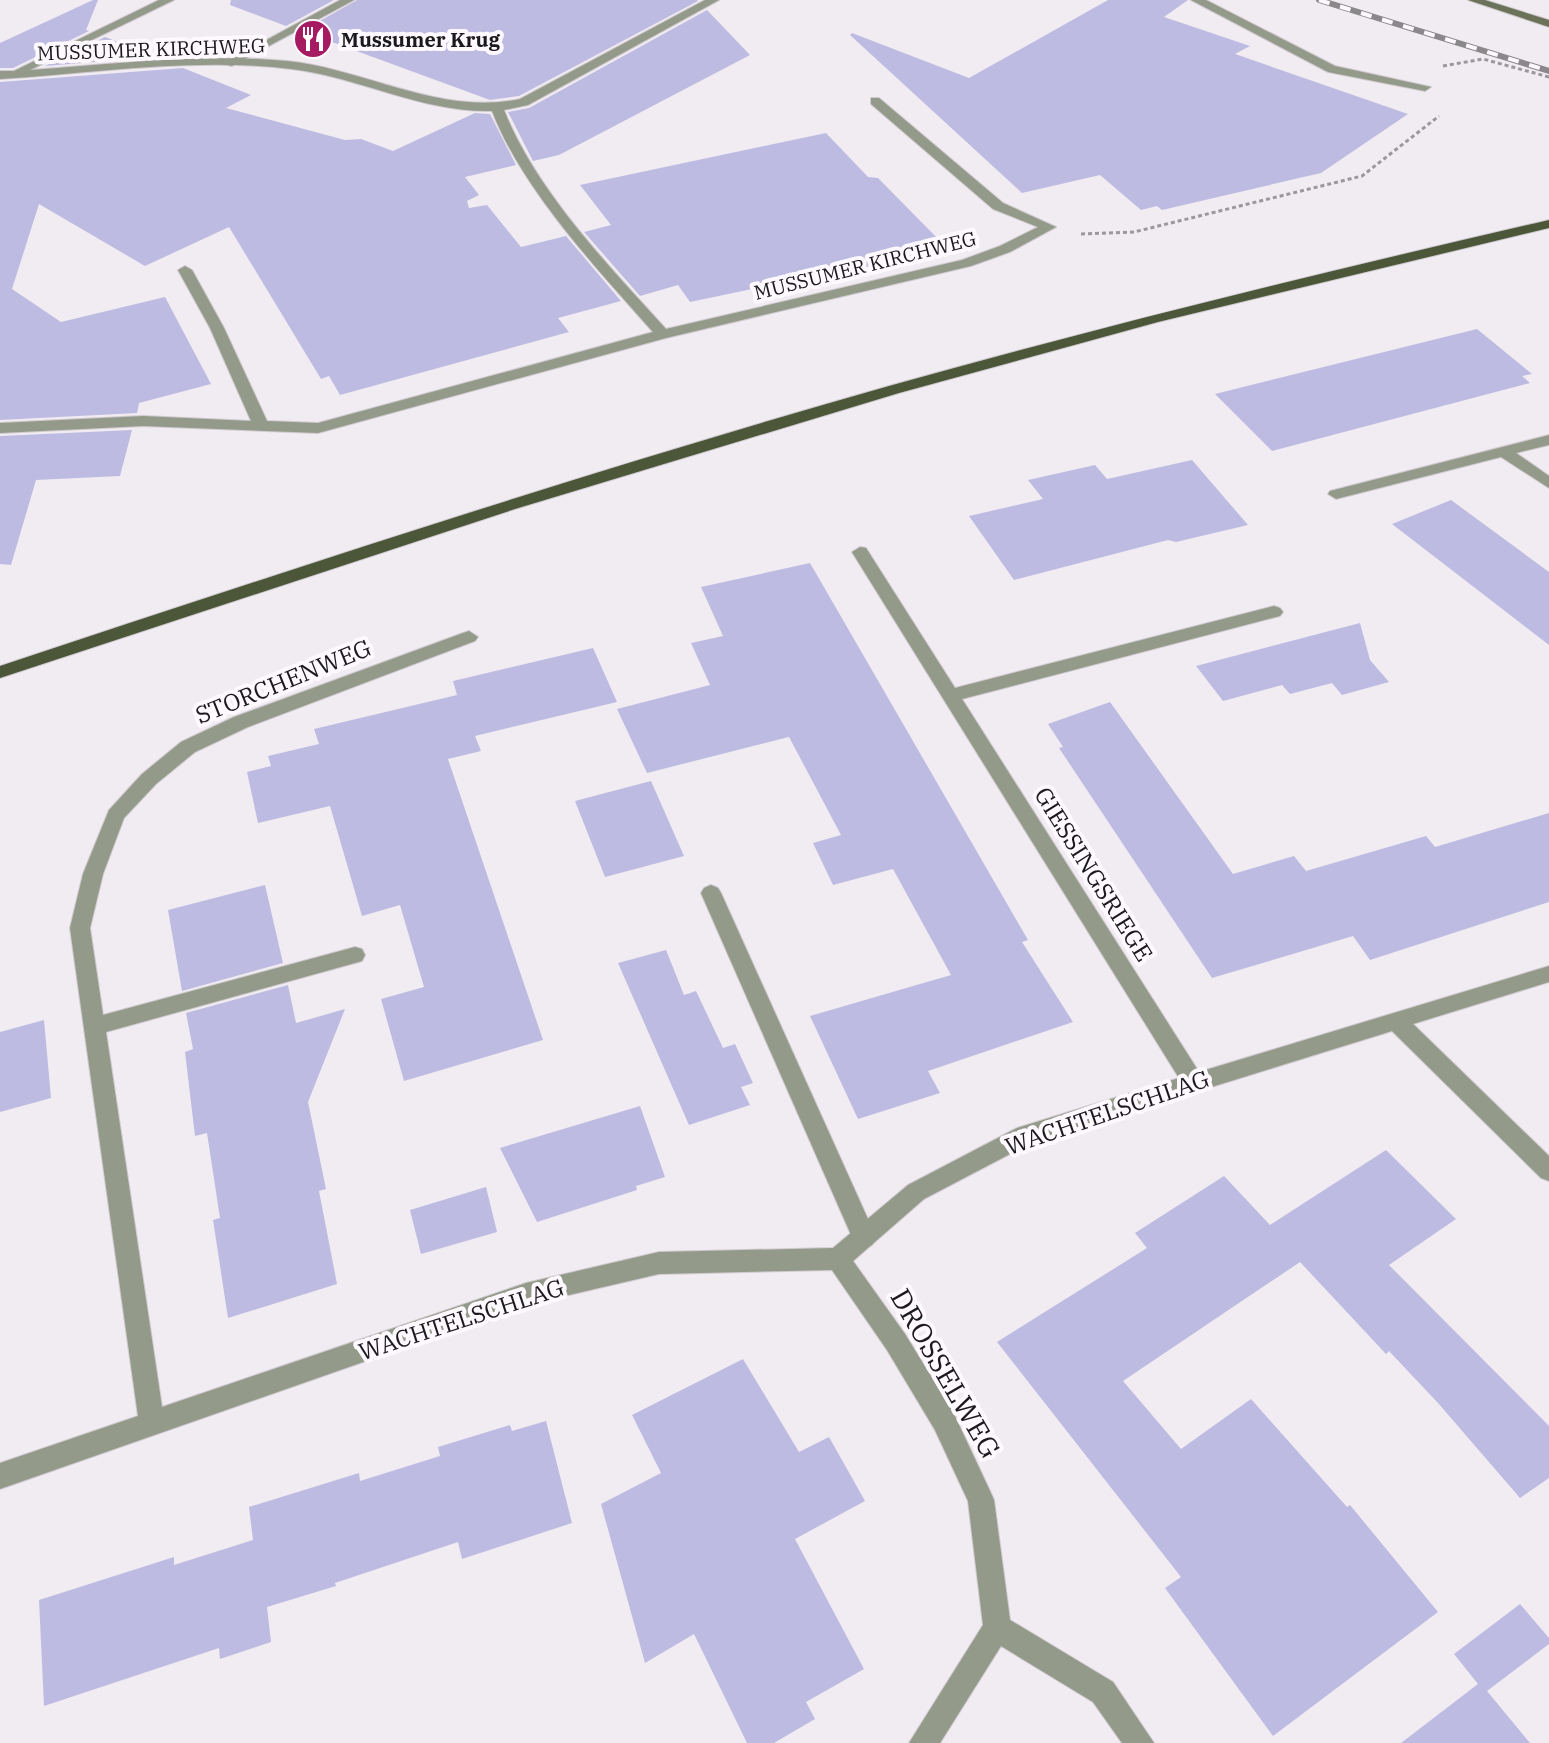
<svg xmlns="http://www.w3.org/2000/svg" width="1549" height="1743" viewBox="0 0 1549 1743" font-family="'IBM Plex Serif',serif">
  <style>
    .building { fill: #bebbe2 }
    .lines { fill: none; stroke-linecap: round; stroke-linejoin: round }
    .lane-casing { stroke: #cfcacf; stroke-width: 2 }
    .street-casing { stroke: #cfcacf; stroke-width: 2 }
    .secondary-casing { stroke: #cfcacf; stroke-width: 2 }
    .primary-casing { stroke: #cfcacf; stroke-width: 2 }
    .path { stroke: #9b979b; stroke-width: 3; stroke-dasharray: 4 3; stroke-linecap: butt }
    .lane { fill: #949a8a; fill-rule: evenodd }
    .street { fill: #949a8a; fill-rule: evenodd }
    .secondary { fill: #6a725a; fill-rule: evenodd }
    .primary { fill: #4c5639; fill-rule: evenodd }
    .rail-casing { stroke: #8b888b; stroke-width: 6 }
    .rail { stroke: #fef9fe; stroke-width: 4; stroke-dasharray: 11; stroke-linecap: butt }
    .labels { text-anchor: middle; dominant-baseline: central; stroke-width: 8; stroke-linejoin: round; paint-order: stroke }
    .far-poi-label { font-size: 20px; font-weight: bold; fill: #1a191b; stroke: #fef9fe; text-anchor: start }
    .far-street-label { font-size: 20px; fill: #1a191b; stroke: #fef9fe }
    .street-label { font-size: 24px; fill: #1a191b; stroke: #fef9fe }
    .near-street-label { font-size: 28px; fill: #1a191b; stroke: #fef9fe }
  </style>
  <rect width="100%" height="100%" fill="#f1ecf1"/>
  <g class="building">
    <path d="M93,0H98L86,30L89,31L13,68H0V43Z"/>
    <path d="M231,0H334L286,26L230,5Z"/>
    <path d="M357,0H697L698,1L519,96L490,100L302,31Z"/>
    <path d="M1108,0H1188L1164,17L1250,46L1235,54L1408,114L1321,173L1162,210L1157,206L1141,210L1100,175L1022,193L850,35L852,33L969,78Z"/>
    <path d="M707,10L750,55L559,155L533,161L508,112L529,108Z"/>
    <path d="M105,37L156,57L45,66Z"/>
    <path d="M183,68L251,95L226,108L345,140L361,139L393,151L475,113L490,114L516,165L465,177L479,195L467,201L469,208L487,205L521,247L566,236L621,301L558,318L569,332L340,395L329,376L321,379L229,227L145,266L39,204L12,289L61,322L165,297L211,384L139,403L137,413L0,420V82Z"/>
    <path d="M826,133L868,177L878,178L947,248L779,287L776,284L690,302L678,285L640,296L584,232L611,225L580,185Z"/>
    <path d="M1477,329L1532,374L1522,376L1530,383L1272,451L1215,394Z"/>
    <path d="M132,430L120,476L36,480L11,565L0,564V436Z"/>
    <path d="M1192,460L1248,525L1176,542L1168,540L1014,580L969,516L1043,499L1028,480L1095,465L1107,479Z"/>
    <path d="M1451,500L1549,572V645L1392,524Z"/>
    <path d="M810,563L1028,940L1022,942L1073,1022L928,1071L940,1093L858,1119L810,1016L951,975L893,869L833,885L813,843L841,835L789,737L647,773L617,709L710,685L691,643L723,636L701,587Z"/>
    <path d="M1360,623L1370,660L1389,682L1342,695L1332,683L1290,694L1282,685L1223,701L1196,666Z"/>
    <path d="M593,648L617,702L475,736L481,751L448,759L543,1040L404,1081L381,999L424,987L400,905L362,916L330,806L258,823L247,772L271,766L268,756L319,744L314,729L457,695L453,681Z"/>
    <path d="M1110,702L1233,874L1294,856L1306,871L1426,836L1435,847L1549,813V902L1370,960L1353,936L1212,978L1059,748L1063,747L1048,724Z"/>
    <path d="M651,781L684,856L605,877L575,801Z"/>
    <path d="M265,885L283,963L182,991L168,910Z"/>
    <path d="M666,950L684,995L696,991L723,1048L735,1044L753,1083L741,1087L750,1105L689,1125L618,963Z"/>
    <path d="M288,985L296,1023L345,1009L308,1102L326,1189L319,1191L337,1284L228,1318L213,1220L220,1218L207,1133L195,1136L185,1052L193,1049L186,1013Z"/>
    <path d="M44,1020L51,1098L0,1112V1032Z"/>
    <path d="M640,1106L665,1177L636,1186L637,1190L537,1222L500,1148Z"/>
    <path d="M1386,1150L1456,1219L1389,1265L1549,1426V1478L1520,1498L1438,1403L1389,1351L1386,1354L1300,1262L1123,1381L1181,1449L1251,1399L1347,1507L1350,1505L1438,1612L1273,1736L1165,1588L1181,1577L997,1342L1147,1248L1135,1233L1224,1176L1270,1225Z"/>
    <path d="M486,1187L497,1232L421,1254L410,1210Z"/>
    <path d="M743,1359L799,1452L829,1437L865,1501L795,1539L864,1669L806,1702L815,1719L774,1743H747L694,1634L645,1663L601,1504L661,1473L632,1415Z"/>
    <path d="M546,1421L572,1523L462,1559L458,1542L335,1583L336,1586L267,1607L271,1642L220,1659L219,1648L44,1706L39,1600L174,1557V1565L253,1540L249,1507L359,1473L360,1481L440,1456L438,1447L510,1425L512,1431Z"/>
    <path d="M1520,1604L1549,1638V1644L1487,1691L1530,1743H1401L1478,1684L1454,1654Z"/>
  </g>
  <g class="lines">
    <defs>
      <g id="lane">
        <path d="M340,0H354L232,66L222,64Z"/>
        <path d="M711,885L718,888L721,893L876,1237L872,1245L864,1248L856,1245L852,1237L701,893L704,888Z"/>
      </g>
      <g id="street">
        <path d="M159,0H174L30,70C116,64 201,53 287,61C366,69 440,116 520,99L705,0H719L528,105L504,110C536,191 608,265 666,329L962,260L1000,246L1038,227L993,209L871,104V98H879L1003,203L1056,227L1010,252L971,266L666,338L318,433L143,426L0,433V423L143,416L251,421L210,328L178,270L185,266L192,270L224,328L267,421L318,423L653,332C598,270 522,189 492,111C423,113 359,77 291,69C195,57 96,73 0,79V71H14Z"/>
        <path d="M1191,0H1206L1335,66L1431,87L1425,91L1328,72Z"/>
        <path d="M1549,435V445L1516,453L1549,476V488L1501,457L1336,499L1328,494L1330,491Z"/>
        <path d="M860,547L866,548L955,688L1274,606L1280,608L1283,612L1280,616L962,699L1199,1072L1549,966V982L1413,1024L1549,1156V1181L1541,1178L1392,1031L1031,1143L924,1199L853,1261L905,1334L953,1412L990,1491L994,1500L1010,1620L1113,1682L1154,1743H1122L1093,1702L1001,1646L940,1743H909L983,1625L968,1501L935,1430L887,1350L832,1270L659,1274L526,1305L0,1489V1463L138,1416L70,928L83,874L109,810L142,774L181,742L234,717L463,633L469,631L478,637L475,641L248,727L195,752L156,784L124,818L103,874L90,928L103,1015L355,947L362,949L365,955L362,961L355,963L106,1032L162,1407L526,1283L659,1252L833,1248L908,1185L1017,1128L1179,1078L852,552Z"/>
      </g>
      <path id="secondary" d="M1468,0H1485L1549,20V27Z"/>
      <path id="primary" d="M1549,220V228L1158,322L899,393L515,509L0,678V666C295,568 590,471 889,386C1107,325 1328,271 1549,220Z"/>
    </defs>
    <use href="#lane" class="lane-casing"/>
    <use href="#street" class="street-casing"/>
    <use href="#secondary" class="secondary-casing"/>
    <use href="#primary" class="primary-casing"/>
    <g class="path">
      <path d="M1443,66L1483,59L1549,77"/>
      <path d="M1081,234L1134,232L1362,176L1439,116"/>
    </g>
    <use href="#lane" class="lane"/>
    <use href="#street" class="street"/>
    <use href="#secondary" class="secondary"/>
    <use href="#primary" class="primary"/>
    <defs>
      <path id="rail" d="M1319,0L1549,71"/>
    </defs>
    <use href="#rail" class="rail-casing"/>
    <use href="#rail" class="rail"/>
  </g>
  <defs>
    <symbol id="restaurant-disc" viewBox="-11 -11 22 22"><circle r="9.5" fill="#a51a60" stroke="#fef9fe"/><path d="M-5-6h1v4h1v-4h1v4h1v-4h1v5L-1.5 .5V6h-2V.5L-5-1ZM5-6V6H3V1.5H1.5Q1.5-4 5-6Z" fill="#fff"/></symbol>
  </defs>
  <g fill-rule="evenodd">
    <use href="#restaurant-disc" x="291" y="17" width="44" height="44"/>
  </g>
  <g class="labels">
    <g class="far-poi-label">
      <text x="341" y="39">Mussumer Krug</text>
    </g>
    <g class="far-street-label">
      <text transform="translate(151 49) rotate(-2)">MUSSUMER KIRCHWEG</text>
      <text transform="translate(865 265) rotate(-14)">MUSSUMER KIRCHWEG</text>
    </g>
    <g class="street-label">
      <text transform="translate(283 681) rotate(-22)">STORCHENWEG</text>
      <text transform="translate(1094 874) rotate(58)">GIESSINGSRIEGE</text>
      <text transform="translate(1107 1112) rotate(-19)">WACHTELSCHLAG</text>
      <text transform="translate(461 1319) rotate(-18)">WACHTELSCHLAG</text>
    </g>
    <g class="near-street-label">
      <text transform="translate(946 1373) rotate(60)">DROSSELWEG</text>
    </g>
  </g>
</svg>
